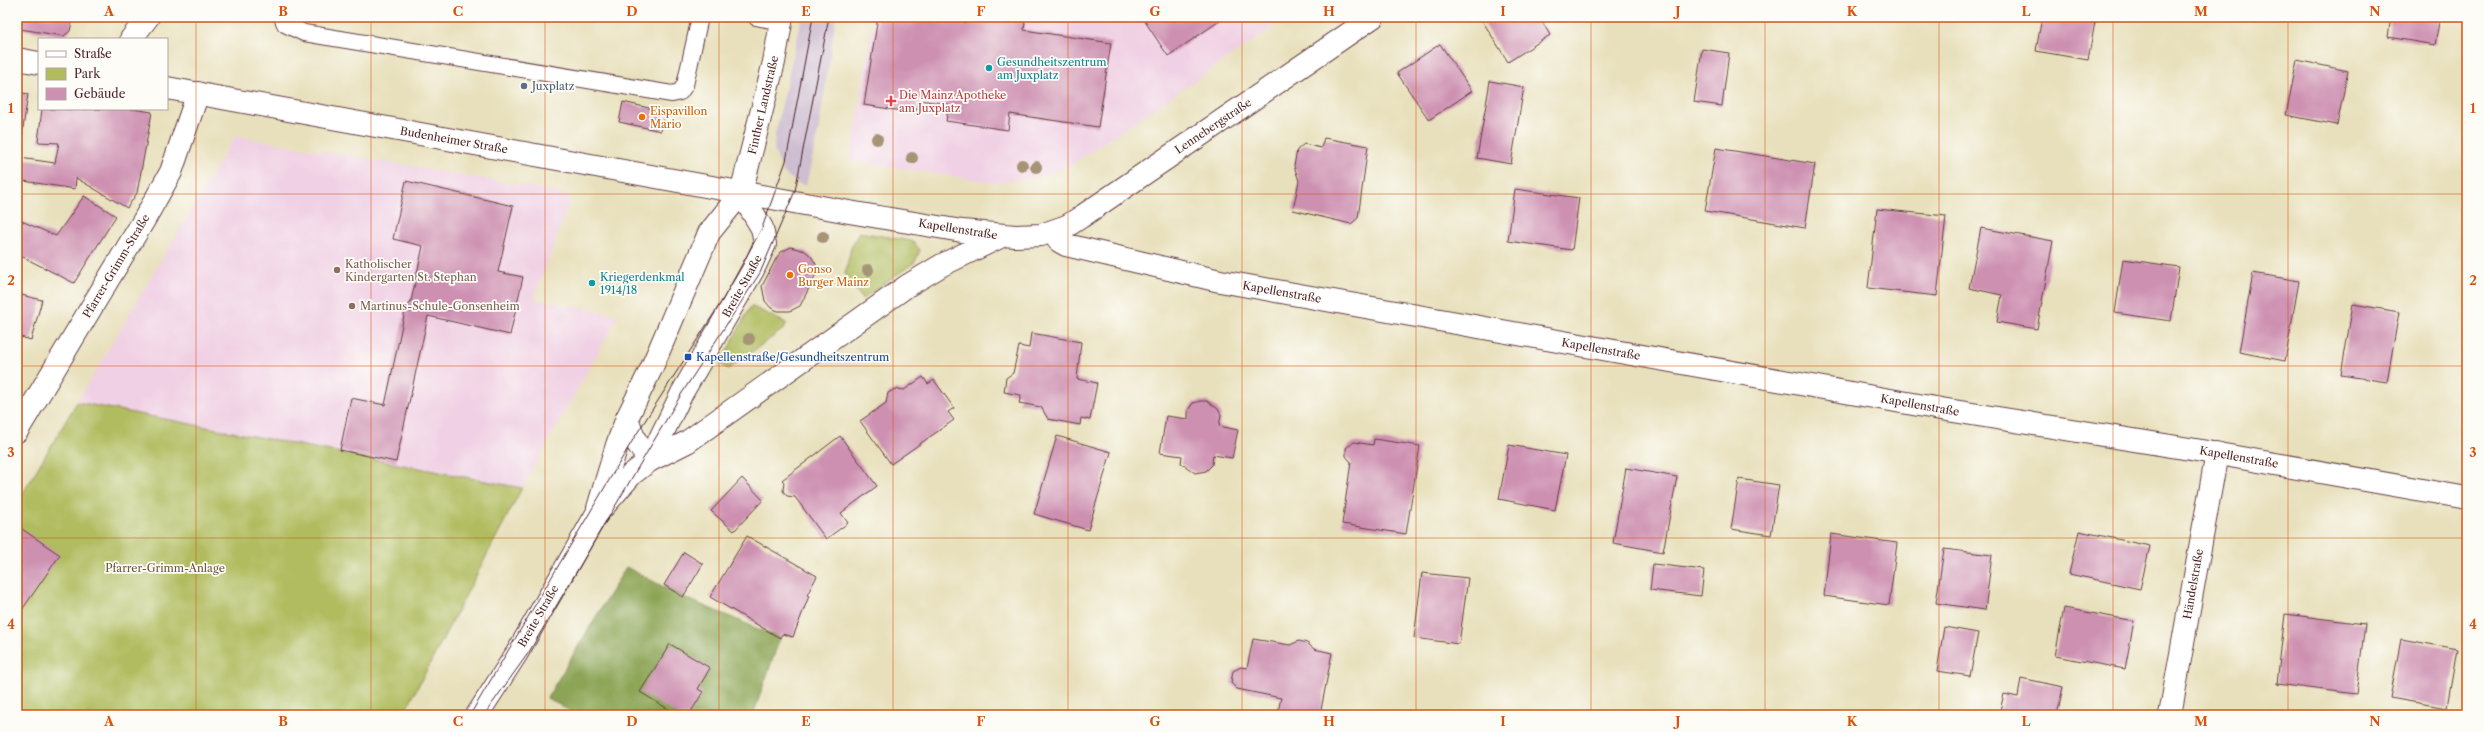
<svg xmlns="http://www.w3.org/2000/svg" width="2484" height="732" viewBox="0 0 2484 732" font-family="'Libre Caslon Text',serif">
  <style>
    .built { fill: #f0d0e4 }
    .industrial { fill: #cebed1 }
    .green { fill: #b0bc5e; stroke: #7d6e44 }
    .forest { fill: #8ca455; stroke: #6b6240 }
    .building { fill: #cd90b1 }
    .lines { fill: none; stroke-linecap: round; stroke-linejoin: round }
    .lane-casing { stroke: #623c41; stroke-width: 18 }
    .street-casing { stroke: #623c41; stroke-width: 24 }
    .secondary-casing { stroke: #623c41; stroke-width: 24 }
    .lane { stroke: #fff; stroke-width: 16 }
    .street { stroke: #fff; stroke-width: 22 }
    .secondary { stroke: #fff; stroke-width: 22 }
    .tram { stroke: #4a1f2b; stroke-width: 1 }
    .tree { fill: #a59476 }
    .grid { fill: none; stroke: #d8530f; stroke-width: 1; stroke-opacity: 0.55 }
    .culture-dot { fill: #0f9aa8; stroke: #fdfcf7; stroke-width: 1.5 }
    .service-dot { fill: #5c6f8a; stroke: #fdfcf7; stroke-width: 1.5 }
    .health-dot { fill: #e0444e; stroke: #fdfcf7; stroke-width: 1.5 }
    .food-dot { fill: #e8710a; stroke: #fdfcf7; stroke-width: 1.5 }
    .education-dot { fill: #8d6e63; stroke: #fdfcf7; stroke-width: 1.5 }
    .transit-dot { fill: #1a4fb4; stroke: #fdfcf7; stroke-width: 1.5 }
    .labels { text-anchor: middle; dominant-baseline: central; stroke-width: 3.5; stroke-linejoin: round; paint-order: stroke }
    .culture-label { font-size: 11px; fill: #0d838f; stroke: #fdfcf7; text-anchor: start }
    .service-label { font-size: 11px; fill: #4e5e75; stroke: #fdfcf7; text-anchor: start }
    .health-label { font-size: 11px; fill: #be3a42; stroke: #fdfcf7; text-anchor: start }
    .street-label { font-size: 11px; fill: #4a1f2b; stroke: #fdfcf7 }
    .food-label { font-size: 11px; fill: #c56008; stroke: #fdfcf7; text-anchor: start }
    .education-label { font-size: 11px; fill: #785e54; stroke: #fdfcf7; text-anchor: start }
    .transit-label { font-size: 11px; fill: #164399; stroke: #fdfcf7; text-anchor: start }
    .park-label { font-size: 11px; fill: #6e563d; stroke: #fdfcf7 }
    .neatline { fill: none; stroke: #d8530f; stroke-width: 1.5 }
    .grid-label { font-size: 13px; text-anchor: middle; font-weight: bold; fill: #d8530f }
  </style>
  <rect width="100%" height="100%" fill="#fdfcf7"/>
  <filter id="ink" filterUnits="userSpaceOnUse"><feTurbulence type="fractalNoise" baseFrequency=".025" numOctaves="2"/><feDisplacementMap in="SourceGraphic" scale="8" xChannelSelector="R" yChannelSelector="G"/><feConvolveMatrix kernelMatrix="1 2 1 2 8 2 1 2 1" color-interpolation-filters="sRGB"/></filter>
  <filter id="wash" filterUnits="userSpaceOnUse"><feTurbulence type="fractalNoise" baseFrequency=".012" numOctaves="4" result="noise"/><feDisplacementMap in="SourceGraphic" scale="16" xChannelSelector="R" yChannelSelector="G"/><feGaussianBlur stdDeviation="0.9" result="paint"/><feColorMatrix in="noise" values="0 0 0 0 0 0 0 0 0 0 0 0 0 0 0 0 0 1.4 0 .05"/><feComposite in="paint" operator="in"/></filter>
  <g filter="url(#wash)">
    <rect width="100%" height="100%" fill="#e8e0bc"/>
    <g class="built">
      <path d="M872,17H1288L1068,167L1035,178L996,183L854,161L851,157L873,22Z"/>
      <path d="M235,136L537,188L571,197L534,299L619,315L522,488L77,402Z"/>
    </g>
    <path class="industrial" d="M802,17H836L818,132L806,186L797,183L783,172L774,150L775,135Z"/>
    <g class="green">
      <path d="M859,232L912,241L920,250L915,262L862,299L845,274L851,248Z"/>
      <path d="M751,306L786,323L785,328L728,369L720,364Z"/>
      <path d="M77,402L522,488L403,715H17V503Z"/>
    </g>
    <path class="forest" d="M626,567L683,597L780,638L753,715H577L547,698Z"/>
    <g id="blocks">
      <g class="building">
        <path d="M22,17H73L70,31L64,36L20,29Z"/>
        <path d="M878,17H937L966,22L967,17H991L1025,22L1024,30L1111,43L1098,127L1010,114L1008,130L946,121L949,104L918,100L916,113L864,105Z"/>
        <path d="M1142,17H1219L1221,20L1168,56Z"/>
        <path d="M1480,17H1539L1550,35L1508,62Z"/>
        <path d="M2042,17H2096L2088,60L2036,51Z"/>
        <path d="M2391,17H2440L2435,45L2388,37Z"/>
        <path d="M1440,44L1472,91L1429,120L1397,73Z"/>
        <path d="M1702,49L1729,53L1722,106L1694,102Z"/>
        <path d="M2297,60L2348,71L2337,125L2286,115Z"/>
        <path d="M1490,81L1524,87L1511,164L1477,158Z"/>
        <path d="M17,92L28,94L22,135H17Z"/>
        <path d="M623,102L666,112L661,131L619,122Z"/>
        <path d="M42,109H133L152,112L137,193L127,208L76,178L75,189L17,180L20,158L55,163L59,143L38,142Z"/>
        <path d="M1324,138L1368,146L1358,218L1351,224L1293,210L1299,181L1294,166L1297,150L1304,144L1321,148Z"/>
        <path d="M1716,148L1815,164L1805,228L1705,211Z"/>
        <path d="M406,181L513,206L498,272L523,277L510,335L428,316L396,462L340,450L351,398L385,405L405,311L411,301L423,246L393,239Z"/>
        <path d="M1515,189L1579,198L1572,250L1508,241Z"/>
        <path d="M84,196L116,216L74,283L17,254V219L56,236Z"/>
        <path d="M1877,209L1946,216L1937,296L1868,288Z"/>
        <path d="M1981,228L2053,241L2037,329L1997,322L2002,295L1969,288Z"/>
        <path d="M791,247L805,251L811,256L816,264V274L800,306L790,311H778L771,308L765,301L762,286L777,257L781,252Z"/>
        <path d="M2123,259L2179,267L2171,321L2115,313Z"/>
        <path d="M2253,273L2299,281L2285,361L2239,352Z"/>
        <path d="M17,294L42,300L31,340L17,336Z"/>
        <path d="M2353,304L2399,312L2387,382L2341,375Z"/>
        <path d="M1031,333L1081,342L1077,379L1097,383L1090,420L1081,418L1080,425L1048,419L1041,407L1019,403L1021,395L1004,392L1006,378L1013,373L1019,346L1029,348Z"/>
        <path d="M923,377L928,384L934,380L954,408L948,412L954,420L891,464L860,421L886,403L888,393L895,389L904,390Z"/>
        <path d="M1201,401H1207L1218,409L1221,415L1219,426L1238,430L1232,458L1213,455L1212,465L1206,471L1195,473L1181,463L1182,456L1160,453L1166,416L1188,419V410L1193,403Z"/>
        <path d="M840,436L877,486L841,513L848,523L826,539L795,497L787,496L783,491L784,482L782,480Z"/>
        <path d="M1057,436L1111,452L1088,530L1034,514Z"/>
        <path d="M1374,439L1420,446L1406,534L1342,524L1351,462L1346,456V448L1354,442L1373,445Z"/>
        <path d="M1509,445L1566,455L1555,510L1499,499Z"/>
        <path d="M1626,468L1677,477L1663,552L1613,543Z"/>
        <path d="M742,478L763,500L734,531L711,511Z"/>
        <path d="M1739,479L1779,485L1771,535L1731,529Z"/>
        <path d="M22,529L60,555L17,617V536Z"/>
        <path d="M2079,531L2150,546L2140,589L2069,574Z"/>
        <path d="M1831,534L1897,543L1889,605L1824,596Z"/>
        <path d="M747,536L817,576L807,595L809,596L793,637L782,634L780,638L710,597Z"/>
        <path d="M1944,549L1992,555L1985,610L1936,603Z"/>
        <path d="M684,552L703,564L683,597L664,585Z"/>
        <path d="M1653,564L1704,570L1701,596L1650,590Z"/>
        <path d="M1422,573L1468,578L1459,644L1414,638Z"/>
        <path d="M2064,608L2134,621L2125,669L2055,656Z"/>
        <path d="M2285,614L2365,624L2356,694L2277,684Z"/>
        <path d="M1944,627L1978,633L1970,676L1937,671Z"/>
        <path d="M1253,639L1290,645L1299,641L1307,643L1314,649L1332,653L1320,715H1297L1278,712L1281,698L1237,689L1231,683L1233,671L1241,667L1247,668Z"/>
        <path d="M2401,639L2457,649L2447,708L2390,698Z"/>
        <path d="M670,644L710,668L698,689L703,692L689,715H678L640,692Z"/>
        <path d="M2021,678L2063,687L2057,715H1999L2004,694L2018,697Z"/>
      </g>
    </g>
  </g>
  <g filter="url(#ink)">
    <use href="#blocks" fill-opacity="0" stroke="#623c41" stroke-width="1"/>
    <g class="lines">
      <defs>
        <g id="lane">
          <path d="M282,17L285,24L304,33L672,94L680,92L685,85L700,17"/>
          <path d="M756,17L781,22"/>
        </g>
        <g id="street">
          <path d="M131,39L148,17"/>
          <path d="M1052,232L1059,241L1066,245L1220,281L1941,409L2196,450L2467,498"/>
          <path d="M17,431L144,220L171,172L198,93"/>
          <path d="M2170,715L2217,453"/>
        </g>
        <g id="secondary">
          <path d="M17,59L39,63"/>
          <path d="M167,88L849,212L962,231L1015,236L1041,235L1067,226L1081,217L1373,17"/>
          <path d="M627,418L634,438L649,461"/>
          <path d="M649,461L682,393L753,270L765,244L762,228L741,193"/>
          <path d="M598,508L617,445L627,418L652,367L709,233L741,193L774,62L782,17"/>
          <path d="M477,715L517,653L596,515L632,474L649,461L687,442L907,286L942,265L1002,236"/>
        </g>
      </defs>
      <use href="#lane" class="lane-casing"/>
      <use href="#street" class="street-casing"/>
      <use href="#secondary" class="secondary-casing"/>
      <use href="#lane" class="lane"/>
      <use href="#street" class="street"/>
      <use href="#secondary" class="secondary"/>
      <g class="tram">
        <path d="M470,715L634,438L722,301L762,228L786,161L813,17"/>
        <path d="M484,715L529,652L682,393L760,273L795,191L829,17"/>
      </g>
    </g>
    <g class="tree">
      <circle cx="877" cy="139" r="6"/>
      <circle cx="912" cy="158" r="6"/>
      <circle cx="1022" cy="165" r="6"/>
      <circle cx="1036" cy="167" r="6"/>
      <circle cx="823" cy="237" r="6"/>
      <circle cx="868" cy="270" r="6"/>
      <circle cx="749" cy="339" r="6"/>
    </g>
  </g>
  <path class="grid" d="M196,17V715M371,17V715M545,17V715M719,17V715M893,17V715M1068,17V715M1242,17V715M1416,17V715M1591,17V715M1765,17V715M1939,17V715M2113,17V715M2288,17V715M17,194H2467M17,366H2467M17,538H2467"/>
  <g class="culture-dot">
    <circle cx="989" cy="68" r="4"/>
    <circle cx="592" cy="283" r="4"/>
  </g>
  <circle class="service-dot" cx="524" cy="86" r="4"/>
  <path class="health-dot" d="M889 95h4v4h4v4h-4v4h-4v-4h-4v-4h4z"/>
  <g class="food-dot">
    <circle cx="642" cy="117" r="4"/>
    <circle cx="790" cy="275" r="4"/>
  </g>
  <g class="education-dot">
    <circle cx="337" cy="270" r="4"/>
    <circle cx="352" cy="306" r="4"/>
  </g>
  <rect class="transit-dot" x="684" y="353" width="8" height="8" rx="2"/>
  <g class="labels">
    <g class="culture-label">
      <text x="997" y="62">Gesundheitszentrum<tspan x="997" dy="13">am Juxplatz</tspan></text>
      <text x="600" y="277">Kriegerdenkmal<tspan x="600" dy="13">1914/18</tspan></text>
    </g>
    <g class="service-label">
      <text x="532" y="86">Juxplatz</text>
    </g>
    <g class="health-label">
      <text x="899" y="95">Die Mainz Apotheke<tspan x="899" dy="13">am Juxplatz</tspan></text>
    </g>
    <g class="street-label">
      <text transform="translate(763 105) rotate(-77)">Finther Landstraße</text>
      <text transform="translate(1213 126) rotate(-34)">Lennebergstraße</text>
      <text transform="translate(454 140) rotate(10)">Budenheimer Straße</text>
      <text transform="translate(958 229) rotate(9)">Kapellenstraße</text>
      <text transform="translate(116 266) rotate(-59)">Pfarrer-Grimm-Straße</text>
      <text transform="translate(742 286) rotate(-61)">Breite Straße</text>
      <text transform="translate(1282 292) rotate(10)">Kapellenstraße</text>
      <text transform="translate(1601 349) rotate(10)">Kapellenstraße</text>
      <text transform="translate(1920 405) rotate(10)">Kapellenstraße</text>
      <text transform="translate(2239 457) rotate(10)">Kapellenstraße</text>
      <text transform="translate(2193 584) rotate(-80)">Händelstraße</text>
      <text transform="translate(538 616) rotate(-60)">Breite Straße</text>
    </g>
    <g class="food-label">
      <text x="650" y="111">Eispavillon<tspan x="650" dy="13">Mario</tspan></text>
      <text x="798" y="269">Gonso<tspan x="798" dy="13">Burger Mainz</tspan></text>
    </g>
    <g class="education-label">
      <text x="345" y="264">Katholischer<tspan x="345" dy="13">Kindergarten St. Stephan</tspan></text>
      <text x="360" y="306">Martinus-Schule-Gonsenheim</text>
    </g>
    <g class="transit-label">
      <text x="696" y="357">Kapellenstraße/Gesundheitszentrum</text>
    </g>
    <g class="park-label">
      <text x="165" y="568">Pfarrer-Grimm-Anlage</text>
    </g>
  </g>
  <rect width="2484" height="732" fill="none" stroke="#fdfcf7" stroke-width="44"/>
  <rect x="38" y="38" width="130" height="72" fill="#fdfcf7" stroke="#b5a4a5"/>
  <rect x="46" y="51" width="20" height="6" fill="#ffffff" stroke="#b5a4a5"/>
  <text x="74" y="58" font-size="12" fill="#4a1f2b">Straße</text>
  <rect x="46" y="68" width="20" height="12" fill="#b0bc5e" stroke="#b5a4a5"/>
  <text x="74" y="78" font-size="12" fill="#4a1f2b">Park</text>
  <rect x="46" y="88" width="20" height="12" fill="#cd90b1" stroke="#b5a4a5"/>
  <text x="74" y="98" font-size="12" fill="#4a1f2b">Gebäude</text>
  <rect x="22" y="22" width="2440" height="688" class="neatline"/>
  <g class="grid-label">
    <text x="109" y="16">A</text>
    <text x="283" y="16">B</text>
    <text x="458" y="16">C</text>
    <text x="632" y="16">D</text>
    <text x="806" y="16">E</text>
    <text x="981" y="16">F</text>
    <text x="1155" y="16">G</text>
    <text x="1329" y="16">H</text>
    <text x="1503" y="16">I</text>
    <text x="1678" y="16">J</text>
    <text x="1852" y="16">K</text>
    <text x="2026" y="16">L</text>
    <text x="2201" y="16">M</text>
    <text x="2375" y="16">N</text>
    <text x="11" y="113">1</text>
    <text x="2473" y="113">1</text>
    <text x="11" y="285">2</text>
    <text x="2473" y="285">2</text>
    <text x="11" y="457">3</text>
    <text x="2473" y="457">3</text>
    <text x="11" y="629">4</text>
    <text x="2473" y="629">4</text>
    <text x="109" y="726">A</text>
    <text x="283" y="726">B</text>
    <text x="458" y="726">C</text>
    <text x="632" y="726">D</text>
    <text x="806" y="726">E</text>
    <text x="981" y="726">F</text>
    <text x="1155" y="726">G</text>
    <text x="1329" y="726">H</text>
    <text x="1503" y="726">I</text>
    <text x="1678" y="726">J</text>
    <text x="1852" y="726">K</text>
    <text x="2026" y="726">L</text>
    <text x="2201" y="726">M</text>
    <text x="2375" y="726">N</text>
  </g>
</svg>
